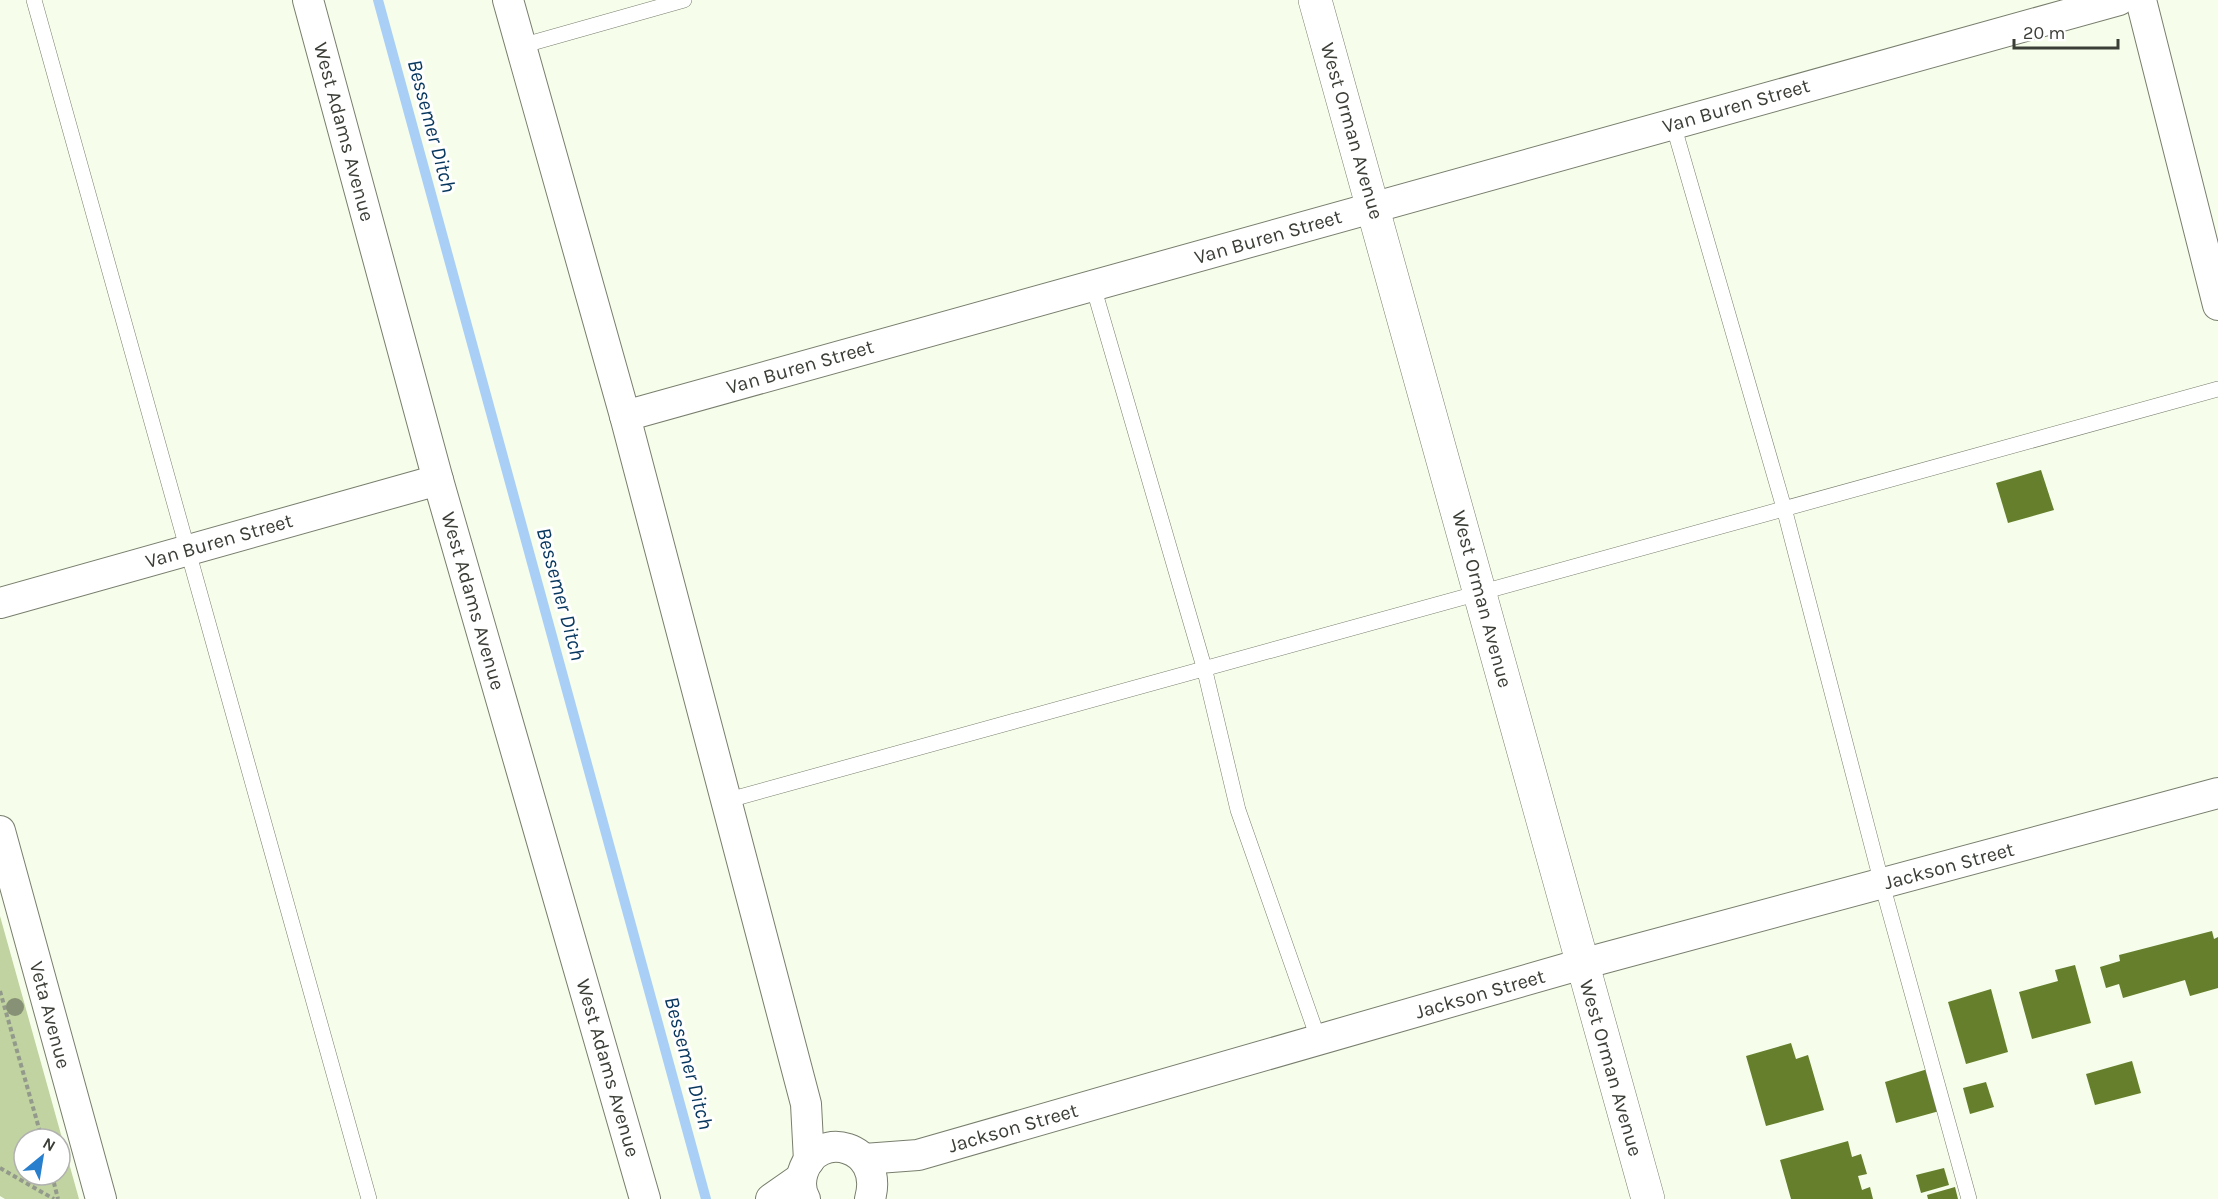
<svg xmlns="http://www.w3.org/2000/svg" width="2218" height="1199" viewBox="0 0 2218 1199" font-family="Karla,sans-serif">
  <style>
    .green { fill: #c0d3a1; fill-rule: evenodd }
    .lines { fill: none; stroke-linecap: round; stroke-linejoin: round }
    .stream { stroke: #aacff6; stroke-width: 10 }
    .building { fill: #657f2c }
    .service-casing { stroke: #787e6d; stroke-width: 16 }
    .minor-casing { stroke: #787e6d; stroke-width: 32 }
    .tertiary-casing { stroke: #787e6d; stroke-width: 34 }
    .path { stroke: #93998b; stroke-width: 4; stroke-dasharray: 4.5 3; stroke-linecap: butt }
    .service { stroke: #fff; stroke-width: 15 }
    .minor { stroke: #fff; stroke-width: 30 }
    .tertiary { stroke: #fff; stroke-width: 33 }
    .tree { fill: #879175 }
    .labels { text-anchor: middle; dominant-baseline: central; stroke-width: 6; stroke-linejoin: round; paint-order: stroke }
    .street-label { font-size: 20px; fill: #3b3e36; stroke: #fff }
    .water-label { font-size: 21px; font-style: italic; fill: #07365e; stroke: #fff }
  </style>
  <rect width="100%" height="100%" fill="#f6feeb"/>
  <path class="green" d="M0,916L79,1199H5L0,1196ZM24,1139H60V1175H24Z"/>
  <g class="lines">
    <path class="stream" d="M378,0L706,1199"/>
  </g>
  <g class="building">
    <path d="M2041,470L2054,510L2008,523L1996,483Z"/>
    <path d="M2212,931L2214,939L2218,937V988L2190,996L2185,980L2123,998L2119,984L2106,988L2100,967L2120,961L2119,955Z"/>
    <path d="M2075,965L2091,1023L2032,1039L2019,992L2058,981L2055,970Z"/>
    <path d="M1991,989L2008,1052L1966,1064L1948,1002Z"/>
    <path d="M1791,1043L1796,1059L1808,1055L1824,1110L1766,1126L1746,1056Z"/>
    <path d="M2132,1061L2141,1093L2095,1105L2086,1074Z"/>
    <path d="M1931,1068L1943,1110L1896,1123L1885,1082Z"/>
    <path d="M1986,1082L1994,1107L1970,1114L1963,1088Z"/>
    <path d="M1848,1141L1852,1157L1861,1154L1867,1174L1858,1176L1862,1190L1870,1187L1873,1199H1791L1780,1160Z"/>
    <path d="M1944,1168L1949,1185L1921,1193L1916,1175Z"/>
    <path d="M1955,1187L1958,1199H1928L1927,1195Z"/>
  </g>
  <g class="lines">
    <defs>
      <g id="service">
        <path d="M34,0L369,1199"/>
        <path d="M521,46L684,0"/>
        <path d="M1673,124L1784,508L1882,884L1969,1199"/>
        <path d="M1093,286L1204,667L1238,810L1319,1041"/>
        <path d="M725,801L2218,389"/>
      </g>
      <g id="minor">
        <path d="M308,0L438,480L645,1199"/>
        <path d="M508,0L625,416L806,1104L809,1161"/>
        <path d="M2141,0L2218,305"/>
        <path d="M625,416L2119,0"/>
        <path d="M0,603L438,480"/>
        <path d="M0,831L101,1199"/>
        <path d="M864,1159L918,1155L1582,964L2218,793"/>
        <path d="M771,1199L801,1178"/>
        <path d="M805,1199C800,1190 800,1181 803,1172C817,1128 885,1145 870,1199"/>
      </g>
      <path id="tertiary" d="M1315,0L1648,1199"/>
    </defs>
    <use href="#service" class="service-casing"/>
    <use href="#minor" class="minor-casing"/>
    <use href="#tertiary" class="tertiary-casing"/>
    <g class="path">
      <path d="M0,991L42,1139"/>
      <path d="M0,1168L54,1199"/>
      <path d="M52,1175L58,1199"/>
    </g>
    <use href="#service" class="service"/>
    <use href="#minor" class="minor"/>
    <use href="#tertiary" class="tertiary"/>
  </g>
  <circle class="tree" cx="15" cy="1007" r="9"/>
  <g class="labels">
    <g class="street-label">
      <text transform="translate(1736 106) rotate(-16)">Van Buren Street</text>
      <text transform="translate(1352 131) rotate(74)">West Orman Avenue</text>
      <text transform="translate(344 132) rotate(75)">West Adams Avenue</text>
      <text transform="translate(1268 237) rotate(-16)">Van Buren Street</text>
      <text transform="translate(800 367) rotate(-16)">Van Buren Street</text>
      <text transform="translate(219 541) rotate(-16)">Van Buren Street</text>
      <text transform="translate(1482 599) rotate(75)">West Orman Avenue</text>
      <text transform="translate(473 601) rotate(74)">West Adams Avenue</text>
      <text transform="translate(1949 866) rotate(-15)">Jackson Street</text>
      <text transform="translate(1480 994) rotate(-16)">Jackson Street</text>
      <text transform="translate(50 1015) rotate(75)">Veta Avenue</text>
      <text transform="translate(608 1068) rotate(74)">West Adams Avenue</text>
      <text transform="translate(1611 1068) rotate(74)">West Orman Avenue</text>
      <text transform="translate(1013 1128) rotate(-16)">Jackson Street</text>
    </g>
    <g class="water-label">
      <text transform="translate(432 126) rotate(75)">Bessemer Ditch</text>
      <text transform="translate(561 594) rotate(75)">Bessemer Ditch</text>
      <text transform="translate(689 1063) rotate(75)">Bessemer Ditch</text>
    </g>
  </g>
  <g transform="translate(42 1157) rotate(30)"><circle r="28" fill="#ffffff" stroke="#b1b2af" stroke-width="1.5"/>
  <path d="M0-4.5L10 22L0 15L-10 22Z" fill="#287fcd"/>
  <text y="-9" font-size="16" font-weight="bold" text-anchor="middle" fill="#3b3e36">N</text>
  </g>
  <path d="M2014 39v9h104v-9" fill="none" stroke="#3b3e36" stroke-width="3"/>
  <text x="2023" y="39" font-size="18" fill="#3b3e36" stroke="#ffffff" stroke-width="4.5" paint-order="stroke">20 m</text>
</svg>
